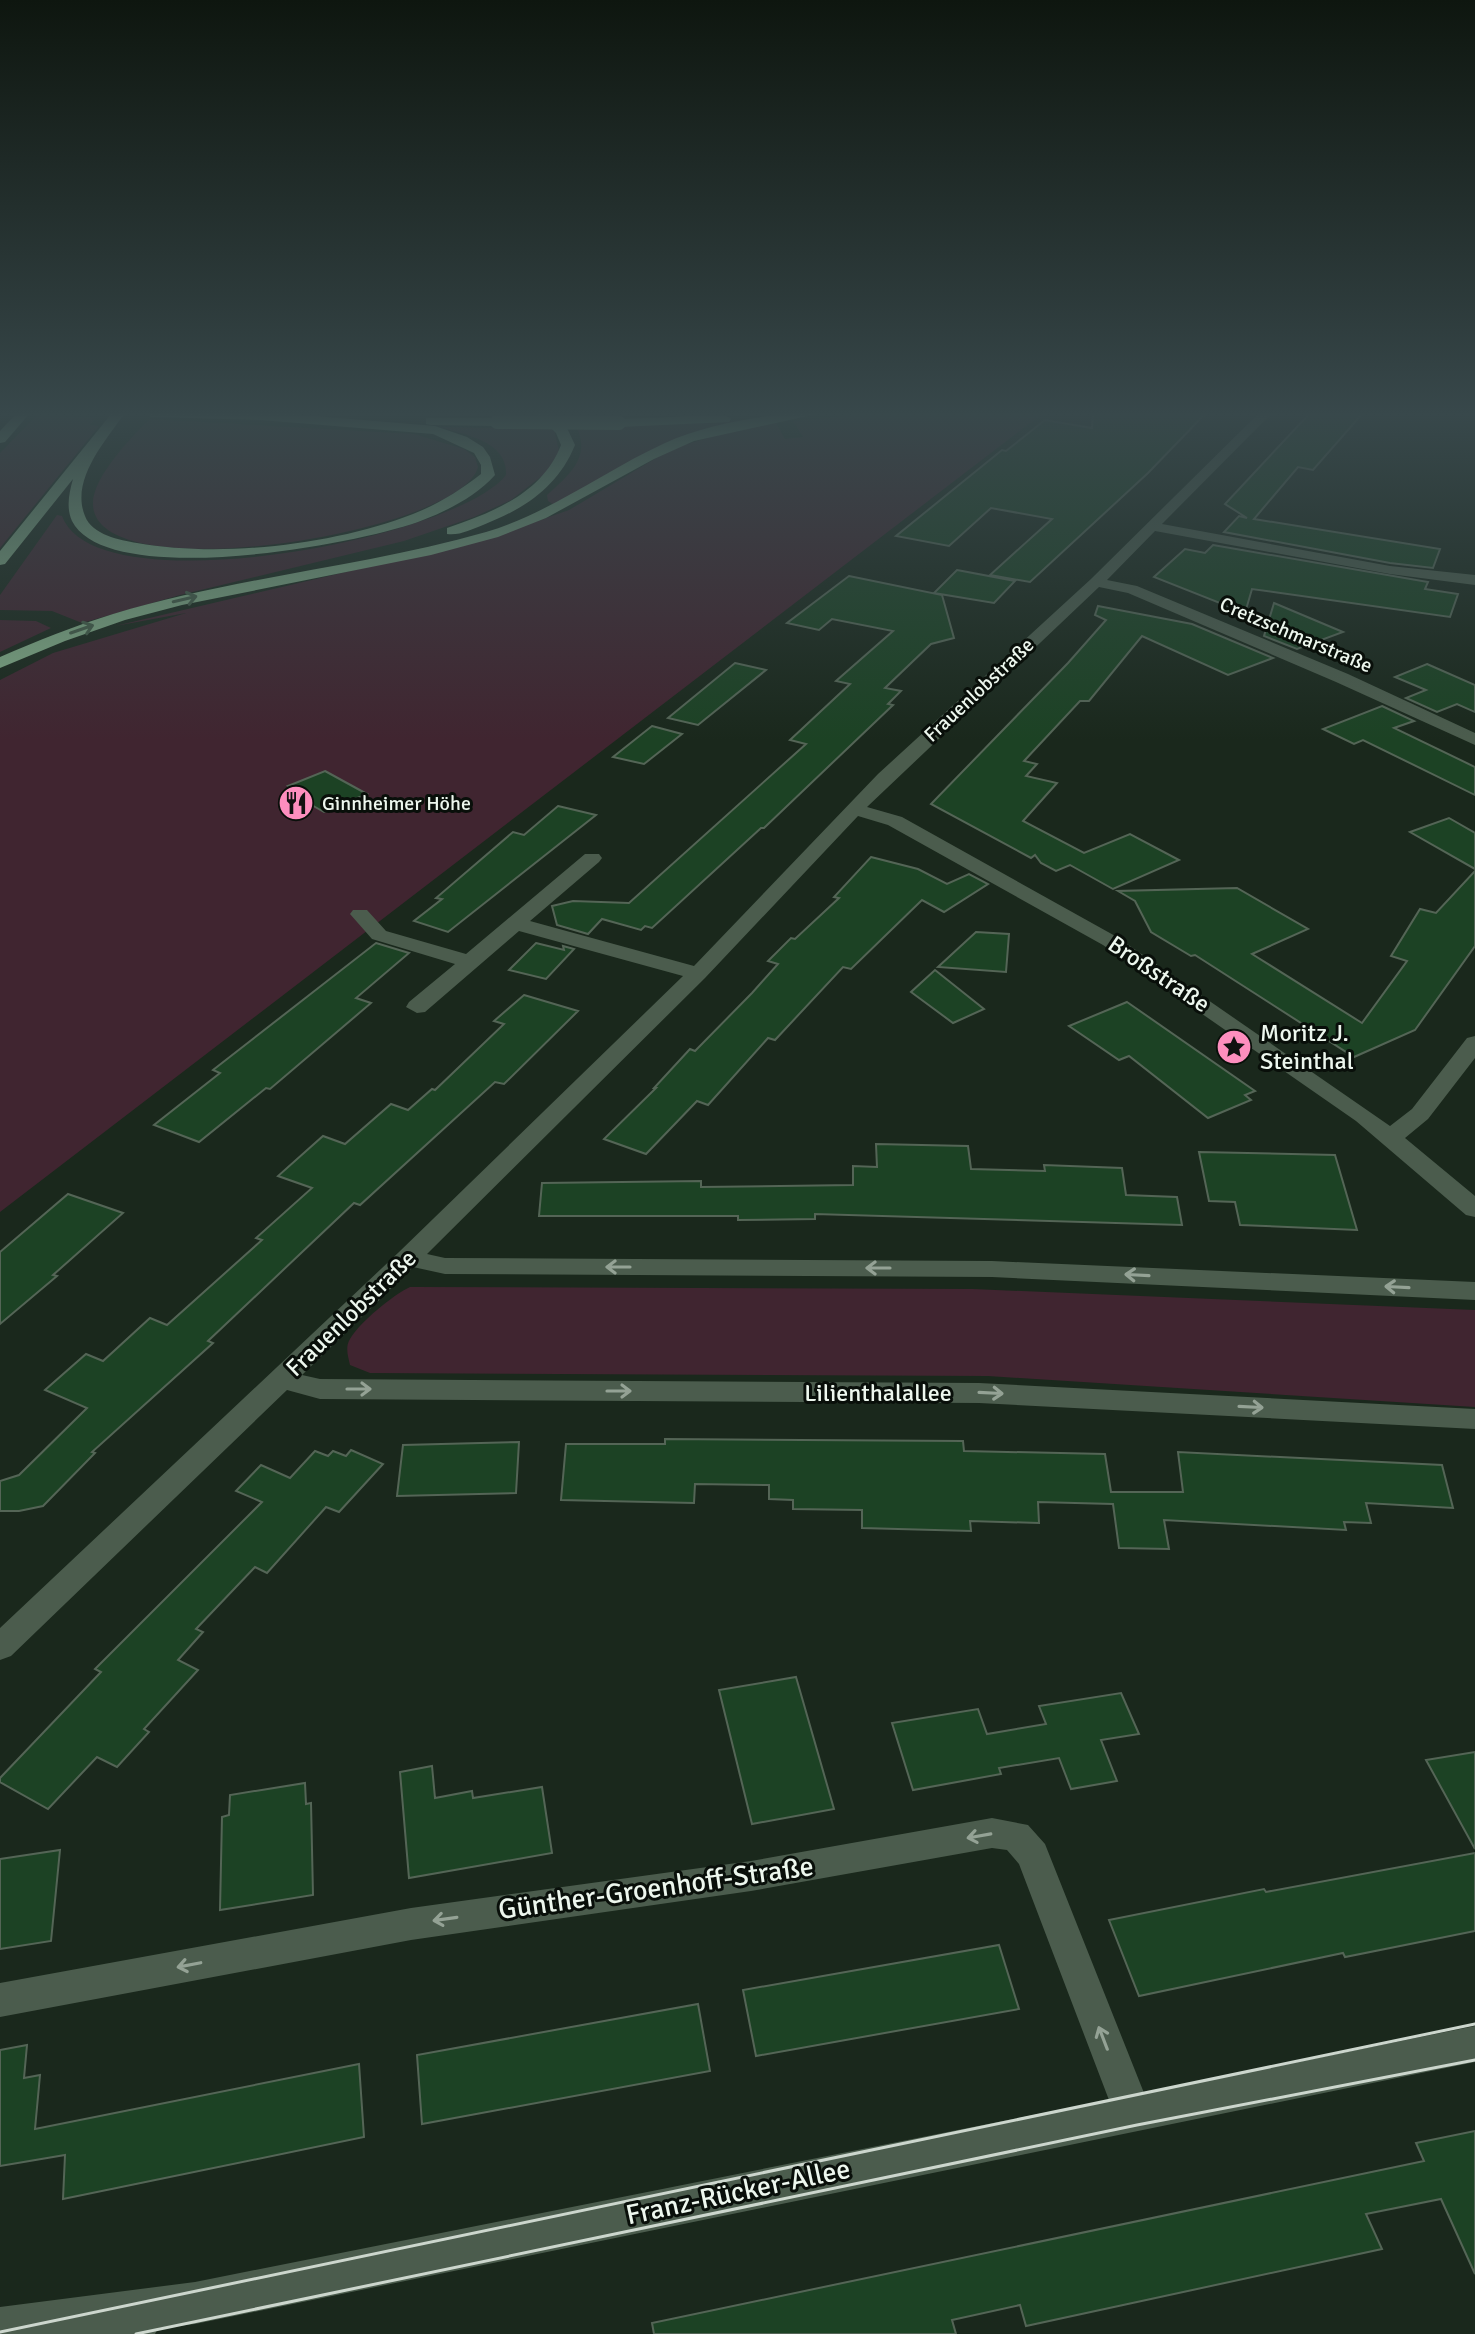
<svg xmlns="http://www.w3.org/2000/svg" width="1475" height="2334" viewBox="0 0 1475 2334" font-family="Signika,sans-serif">
  <style>
    .green { fill: #402530 }
    .building { fill: #1c4224; stroke: #546556; stroke-width: 2 }
    .lines { fill: none; stroke-linecap: round; stroke-linejoin: round }
    .minor { fill: #4b5c4d; fill-rule: evenodd }
    .highway { fill: #80a985; fill-rule: evenodd }
    .tram { stroke: #ccd6cd; stroke-width: 3 }
    .highway-bridge { stroke: #80a985; stroke-width: 14 }
    .oneway { stroke: #445c48 }
    .oneway2 { stroke: #94a295 }
    .labels { text-anchor: middle; dominant-baseline: central; stroke-width: 6; stroke-linejoin: round; paint-order: stroke }
    .far-street-label { font-size: 20px; fill: #edf7ee; stroke: #090f0a }
    .far-poi-label { font-size: 20px; fill: #edf7ee; stroke: #090f0a; text-anchor: start }
    .street-label { font-size: 24px; fill: #edf7ee; stroke: #090f0a }
    .poi-label { font-size: 24px; fill: #edf7ee; stroke: #090f0a; text-anchor: start }
    .near-street-label { font-size: 28px; fill: #edf7ee; stroke: #090f0a }
  </style>
  <rect width="100%" height="100%" fill="#1a281c"/>
  <g class="green">
    <path d="M242,413H530L539,417Z"/>
    <path d="M877,413H1043L0,1212V680L53,653L186,613L115,626L487,539L569,510L658,457L684,445L742,428L776,423L785,439L803,437L793,421Z"/>
    <path d="M36,416L97,417L90,425L99,426L0,548V453Z"/>
    <path d="M150,419L414,434L464,449L475,457L478,467C462,533 94,593 93,504C92,478 132,436 150,419Z"/>
    <path d="M742,420L745,422L700,432L556,506L548,501L547,495C568,476 591,458 577,428Z"/>
    <path d="M440,427L554,429L559,451L547,472L511,500L474,517L404,541L180,595L82,623L52,611L0,610V595L57,515L62,516C95,608 457,539 506,475C508,441 465,435 440,427Z"/>
    <path d="M0,620L36,621L51,628L0,652Z"/>
    <path d="M410,1287L973,1289L1475,1310V1407L988,1376L370,1373L350,1365C348,1356 345,1347 350,1339C360,1322 393,1295 410,1287Z"/>
  </g>
  <g class="building">
    <path d="M1093,413H1206L1148,473L1030,582L990,575L1052,519L991,508L949,546L896,536L1002,450L1006,451L1045,420L1092,428Z"/>
    <path d="M1310,413H1363L1313,470L1298,467L1254,519L1440,549L1433,568L1390,563L1224,532L1239,516L1247,518L1225,504Z"/>
    <path d="M1213,545L1428,582L1425,589L1458,594L1450,617L1252,589L1245,613L1154,577L1185,549L1205,553Z"/>
    <path d="M957,570L1015,581L994,603L934,593Z"/>
    <path d="M849,576L942,595L954,638L931,644L885,688L901,691L888,704L893,705L764,828H761L652,928L645,926L641,930L602,919L588,934L557,925L552,906L573,901L629,903L806,744L790,740L850,684L836,681L893,631L832,619L819,630L787,623Z"/>
    <path d="M1274,603L1343,632L1297,649L1264,636Z"/>
    <path d="M1098,606L1192,624L1273,658L1228,675L1142,636L1089,701H1080L1024,761L1037,764L1026,776L1057,783L1023,821L1084,853L1130,834L1179,860L1113,889L1070,865L1056,871L1041,863L1035,855L1031,858L931,804L1068,663L1106,620L1095,615Z"/>
    <path d="M735,663L766,670L698,725L668,718Z"/>
    <path d="M1427,664L1475,685V712L1457,704L1437,712L1406,698L1426,690L1395,677Z"/>
    <path d="M1382,706L1414,721L1394,728L1475,767V795L1363,740L1354,744L1323,729Z"/>
    <path d="M652,726L682,734L644,764L613,757Z"/>
    <path d="M325,771L367,794L324,812L294,795L300,793L288,786Z"/>
    <path d="M558,806L596,815L448,932L414,921L442,899L436,898L513,832L524,835Z"/>
    <path d="M1449,818L1475,833V869L1410,832Z"/>
    <path d="M871,857L918,869L947,884L969,874L988,884L944,912L922,900L851,969L843,967L775,1040L768,1038L708,1105L697,1101L646,1154L604,1139L656,1088H654L690,1049L695,1051L752,993L778,964L768,961L791,938L795,939L839,898L834,897Z"/>
    <path d="M1475,871V946L1415,1030L1354,1057L1195,955L1191,956L1151,932L1135,901L1118,891L1237,888L1308,929L1252,954L1362,1023L1407,961L1391,956L1420,909L1436,913Z"/>
    <path d="M976,932L1009,934L1006,972L938,967Z"/>
    <path d="M376,943L409,953L356,998L371,1003L270,1089L266,1088L199,1142L154,1125L220,1073L213,1070Z"/>
    <path d="M536,943L564,950L563,946L574,949L546,979L509,970Z"/>
    <path d="M935,970L984,1009L953,1023L911,992Z"/>
    <path d="M524,995L578,1011L504,1084L495,1082L360,1205L354,1203L208,1341L213,1343L92,1452L95,1453L43,1506L19,1511H0V1481L19,1475L87,1408L45,1390L86,1354L103,1361L150,1318L167,1325L262,1240L256,1238L312,1188L278,1176L323,1136L345,1144L391,1104L408,1110L432,1089L435,1090L504,1024L494,1021Z"/>
    <path d="M1127,1002L1255,1091L1245,1095L1251,1100L1208,1118L1129,1056L1119,1060L1069,1026Z"/>
    <path d="M876,1144L968,1146L971,1169L1045,1171L1044,1165L1122,1168L1126,1195L1177,1197L1182,1225L815,1214V1219L738,1220V1216H539L542,1183L701,1181V1187L853,1185V1166L877,1167Z"/>
    <path d="M1199,1152L1335,1155L1357,1230L1240,1225L1235,1202L1209,1201Z"/>
    <path d="M68,1194L123,1213L53,1275L57,1276L0,1324V1252Z"/>
    <path d="M665,1439L963,1441L964,1451L1105,1454L1111,1492H1183L1178,1452L1442,1465L1453,1508L1366,1503L1371,1523L1344,1522L1346,1530L1164,1520L1169,1549L1119,1548L1113,1504L1038,1502L1039,1523L970,1521L971,1531L862,1528V1510L793,1509V1500L769,1499V1485L695,1484L694,1503L561,1500L566,1444H665Z"/>
    <path d="M519,1442L516,1493L397,1496L403,1445Z"/>
    <path d="M351,1450L383,1464L339,1512L326,1507L267,1573L255,1567L196,1629L203,1632L178,1660L198,1670L144,1729L149,1732L117,1767L97,1757L48,1809L0,1782V1778L101,1672L95,1669L262,1502L236,1491L261,1465L290,1478L315,1451L328,1456L333,1451L346,1456Z"/>
    <path d="M796,1677L834,1809L752,1824L719,1690Z"/>
    <path d="M1121,1693L1139,1734L1101,1740L1117,1781L1071,1789L1059,1758L999,1768L1001,1774L913,1790L892,1723L978,1709L987,1734L1046,1724L1039,1706Z"/>
    <path d="M1475,1752V1849L1426,1760Z"/>
    <path d="M432,1766L435,1798L472,1791L473,1798L542,1787L552,1853L409,1878L400,1772Z"/>
    <path d="M305,1783L306,1804L311,1803L313,1895L220,1910L222,1817L229,1815L230,1795Z"/>
    <path d="M60,1850L51,1941L0,1949V1859Z"/>
    <path d="M1475,1853V1931L1345,1957L1343,1953L1139,1996L1109,1920L1264,1889L1266,1892Z"/>
    <path d="M999,1945L1019,2009L756,2056L743,1990Z"/>
    <path d="M698,2004L710,2071L422,2124L417,2055Z"/>
    <path d="M27,2045L24,2078L40,2075L35,2129L359,2064L364,2137L63,2199L65,2155L0,2166V2050Z"/>
    <path d="M1475,2131V2274L1441,2199L1366,2214L1382,2249L1026,2326L1020,2305L952,2320L956,2334H654L652,2323L1424,2161L1416,2143Z"/>
  </g>
  <g class="lines">
    <g class="minor">
      <path d="M1259,413H1272L1162,524L1390,566L1475,575V585L1390,574L1155,531L1107,580L1137,586L1348,674L1475,733V745L1336,682L1128,593L1099,587L867,807L902,817L1117,937L1390,1126L1412,1109L1467,1038L1475,1036V1058L1428,1119L1405,1138L1475,1196V1217L1466,1215L1356,1121L1103,945L888,825L858,816L705,978L427,1254L445,1258L992,1261L1475,1282V1300L992,1277L445,1274L413,1267L302,1375L320,1379L979,1383L1475,1409V1429L979,1403L320,1399L287,1390L11,1656L0,1660V1628L399,1252L683,976L519,931L425,1012L417,1013L406,1007L409,1002L455,964L372,939L350,914L353,910H367L386,931L466,954L585,854H599L602,858L599,862L530,921L694,966L878,774L1091,579Z"/>
      <path d="M992,1818L1028,1825L1045,1844L1144,2093L1475,2026V2062L195,2324L158,2328L155,2334H0V2307L195,2282L1109,2100L1019,1864L1007,1850L992,1848L751,1891L411,1940L0,2017V1983L411,1908L751,1861Z"/>
    </g>
    <g class="highway">
      <path d="M17,413H30L5,442L0,443V431Z"/>
      <path d="M112,413H125C106,440 70,480 85,516C92,535 120,540 137,543C221,558 333,545 413,514C439,504 460,490 481,474V465L474,453L433,434L261,420L151,417L145,413H278L435,426L467,437L483,447L490,457L495,475C476,496 449,510 423,520C363,544 108,591 72,521C66,508 69,493 73,479L5,564L0,565V551Z"/>
      <path d="M536,413H550L567,428L575,445C558,487 524,509 483,525C472,529 459,536 447,534V528C493,512 542,494 561,445L556,433Z"/>
      <path d="M788,413H821L694,441L654,459L546,518L498,537L431,555L182,605L125,620L65,641L0,668V657C37,641 74,626 113,614C235,577 363,567 486,532C550,513 604,471 665,443C703,426 746,419 788,413Z"/>
      <path d="M725,415L731,419L729,422L619,427L613,423L619,419Z"/>
      <path d="M426,418H497L503,422L497,426L431,425L426,424Z"/>
    </g>
    <g class="tram">
      <path d="M0,2332L1475,2024"/>
      <path d="M136,2334L1137,2125L1475,2060"/>
    </g>
    <path class="highway-bridge" d="M497,422L619,423"/>
  </g>
  <defs><path id="oneway-shaft" d="M-6 0H5M1.5-3L5.5 0L1.5 3" fill="none" stroke-width="1.6" stroke-linecap="round" stroke-linejoin="round" transform="scale(2)"/></defs>
  <g class="oneway">
    <use href="#oneway-shaft" transform="translate(185 599) rotate(-13)"/>
    <use href="#oneway-shaft" transform="translate(82 629) rotate(-19)"/>
  </g>
  <g class="oneway2">
    <use href="#oneway-shaft" transform="translate(618 1267) rotate(-180)"/>
    <use href="#oneway-shaft" transform="translate(878 1268) rotate(-180)"/>
    <use href="#oneway-shaft" transform="translate(1137 1275) rotate(-177)"/>
    <use href="#oneway-shaft" transform="translate(1397 1287) rotate(-177)"/>
    <use href="#oneway-shaft" transform="translate(359 1389)"/>
    <use href="#oneway-shaft" transform="translate(619 1391)"/>
    <use href="#oneway-shaft" transform="translate(991 1393) rotate(3)"/>
    <use href="#oneway-shaft" transform="translate(1251 1407) rotate(3)"/>
    <use href="#oneway-shaft" transform="translate(979 1836) rotate(170)"/>
    <use href="#oneway-shaft" transform="translate(445 1919) rotate(172)"/>
    <use href="#oneway-shaft" transform="translate(189 1965) rotate(169)"/>
    <use href="#oneway-shaft" transform="translate(1103 2038) rotate(-111)"/>
  </g>
  <linearGradient id="sky" x2="0" y2="1"><stop stop-color="#0e160f"/><stop offset="0.56" stop-color="#38484b"/><stop offset="1" stop-color="#38484b" stop-opacity="0"/></linearGradient>
  <rect width="1475" height="740" fill="url(#sky)"/>
  <defs>
    <symbol id="restaurant-disc" viewBox="-11 -11 22 22"><circle r="9.5" fill="#fd8ebe" stroke="#090f0a"/><path d="M-5-6h1v4h1v-4h1v4h1v-4h1v5L-1.5 .5V6h-2V.5L-5-1ZM5-6V6H3V1.5H1.5Q1.5-4 5-6Z" fill="#111"/></symbol>
    <symbol id="sight-disc" viewBox="-11 -11 22 22"><circle r="9.5" fill="#fd8ebe" stroke="#090f0a"/><path d="M0-6L1.8-2.2L6-1.7L2.9 1.2L3.7 5.4L0 3.3L-3.7 5.4L-2.9 1.2L-6-1.7L-1.8-2.2Z" fill="#111"/></symbol>
  </defs>
  <g fill-rule="evenodd">
    <use href="#restaurant-disc" x="276" y="783" width="40" height="40"/>
    <use href="#sight-disc" x="1214" y="1027" width="40" height="40"/>
  </g>
  <g class="labels">
    <g class="far-street-label">
      <text transform="translate(1296 635) rotate(23)">Cretzschmarstraße</text>
      <text transform="translate(979 690) rotate(-43)">Frauenlobstraße</text>
    </g>
    <g class="far-poi-label">
      <text x="322" y="803">Ginnheimer Höhe</text>
    </g>
    <g class="street-label">
      <text transform="translate(1159 974) rotate(34)">Broßstraße</text>
      <text transform="translate(351 1313) rotate(-44)">Frauenlobstraße</text>
      <text x="878" y="1393">Lilienthalallee</text>
    </g>
    <g class="poi-label">
      <text x="1260" y="1033">Moritz J.<tspan x="1260" dy="28">Steinthal</tspan></text>
    </g>
    <g class="near-street-label">
      <text transform="translate(656 1888) rotate(-8)">Günther-Groenhoff-Straße</text>
      <text transform="translate(738 2192) rotate(-12)">Franz-Rücker-Allee</text>
    </g>
  </g>
</svg>
